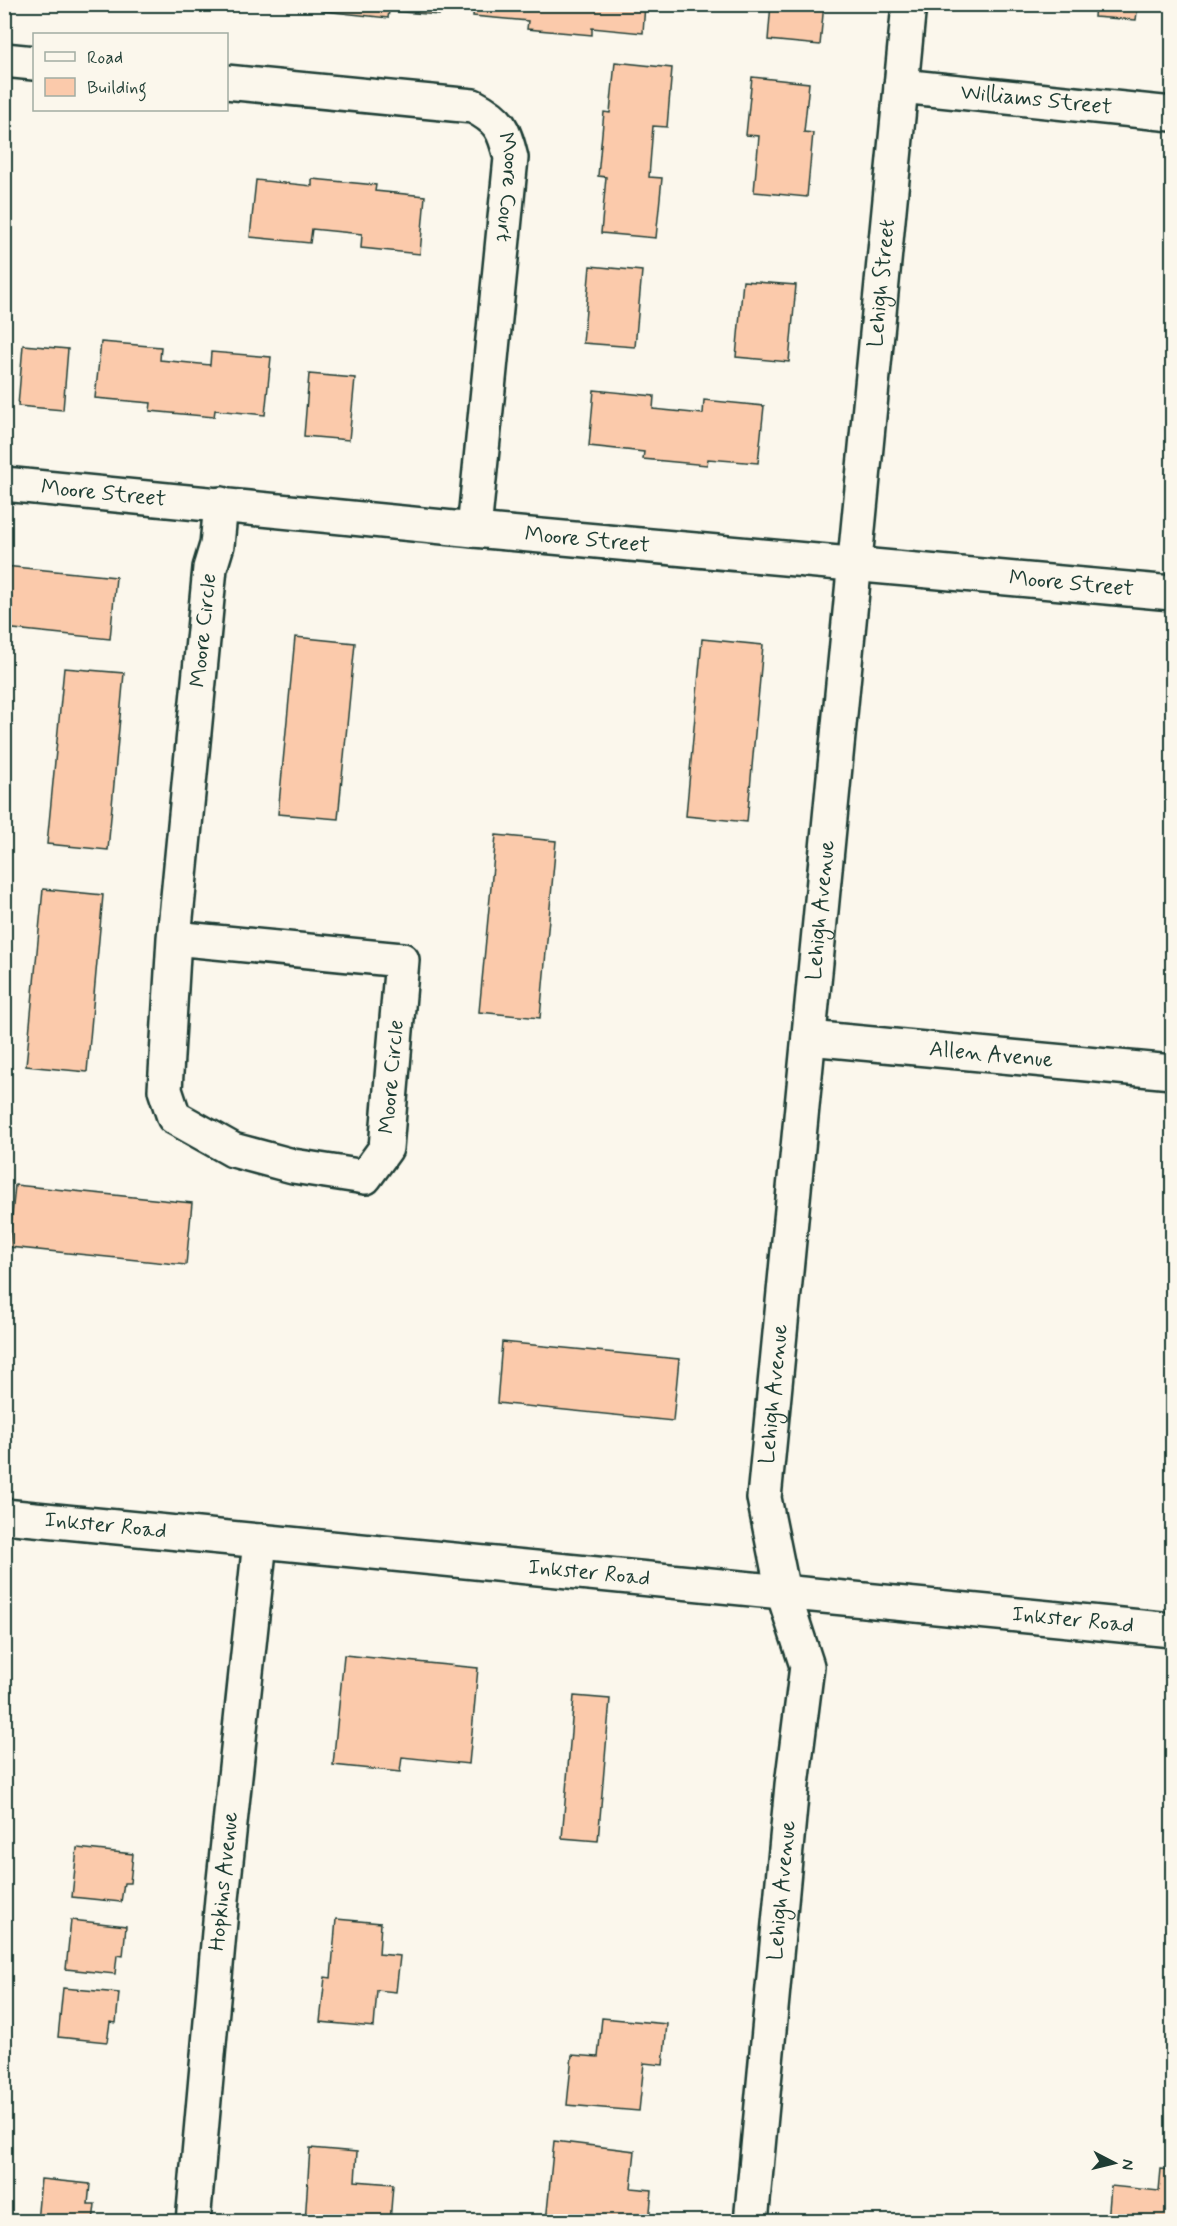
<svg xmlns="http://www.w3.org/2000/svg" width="1177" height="2226" viewBox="0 0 1177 2226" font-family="Mynerve,sans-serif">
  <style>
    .building { fill: #fbcaab; stroke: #1f3d34; stroke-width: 1.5 }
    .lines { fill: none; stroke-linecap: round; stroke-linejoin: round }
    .minor-casing { stroke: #1f3d34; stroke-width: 38 }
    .secondary-casing { stroke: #1f3d34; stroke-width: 38 }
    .minor { stroke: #fbf7ec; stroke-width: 33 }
    .secondary { stroke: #fbf7ec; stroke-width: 33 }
    .labels { text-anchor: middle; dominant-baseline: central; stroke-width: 4.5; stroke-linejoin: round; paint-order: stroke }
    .street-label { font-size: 22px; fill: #1f3d34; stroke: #fbf7ec }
  </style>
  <rect width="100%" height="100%" fill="#fbf7ec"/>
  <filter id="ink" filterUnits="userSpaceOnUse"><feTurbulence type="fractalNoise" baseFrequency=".0167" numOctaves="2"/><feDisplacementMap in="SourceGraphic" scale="12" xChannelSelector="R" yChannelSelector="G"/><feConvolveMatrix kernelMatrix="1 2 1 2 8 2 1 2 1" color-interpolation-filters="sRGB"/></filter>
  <g filter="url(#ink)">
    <g class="building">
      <path d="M325,4H440L439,15L389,11L388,18L324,11Z"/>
      <path d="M474,4H645L643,33L592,28V35L527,29L528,21L473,16Z"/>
      <path d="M771,4H824L820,45L768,40Z"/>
      <path d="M1095,4H1138L1136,20L1094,17Z"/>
      <path d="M615,62L672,68L667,127L653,126L649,177L662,178L656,238L601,233L606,177L598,176L604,112L610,113Z"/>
      <path d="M752,77L809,83L804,132L813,133L807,197L754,192L759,136L746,135Z"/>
      <path d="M312,179L376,185L375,191L425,196L420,254L361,248L362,234L312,229L310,243L250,237L256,180L312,186Z"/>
      <path d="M590,266L642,271L635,347L583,343Z"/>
      <path d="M743,281L796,285L789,362L736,357Z"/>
      <path d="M101,342L161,347L160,360L210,365L211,352L271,357L265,415L215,410L214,417L150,411L151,403L95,398Z"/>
      <path d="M23,345L68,349L63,410L18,406Z"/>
      <path d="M309,374L355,378L349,440L304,436Z"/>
      <path d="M594,390L654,396L653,409L703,414L704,400L764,406L758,463L708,459L707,465L643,459L644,452L589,446Z"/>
      <path d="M4,566L116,577L110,639L4,628Z"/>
      <path d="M295,637L355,643L338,819L278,814Z"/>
      <path d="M702,639L763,645L747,822L686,816Z"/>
      <path d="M64,668L124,673L108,850L47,844Z"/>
      <path d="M496,835L556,841L540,1018L479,1012Z"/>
      <path d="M43,889L103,895L87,1072L26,1066Z"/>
      <path d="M15,1185L192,1203L186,1265L9,1247Z"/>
      <path d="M502,1342L679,1359L673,1421L497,1403Z"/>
      <path d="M344,1655L478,1668L469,1764L402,1757L400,1772L333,1765Z"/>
      <path d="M574,1696L610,1699L598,1841L562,1838Z"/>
      <path d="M77,1848L133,1854L130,1883H124L121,1902L72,1897Z"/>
      <path d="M336,1919L381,1923L379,1954L400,1956L396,1992L377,1990L374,2027L320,2022L325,1977L331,1978Z"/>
      <path d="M71,1920L126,1926L123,1956L117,1955L115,1974L66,1969Z"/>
      <path d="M63,1988L119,1993L116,2023L110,2022L107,2042L58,2037Z"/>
      <path d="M602,2018L667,2024L663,2065L644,2063L639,2111L567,2105L572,2055L598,2057Z"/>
      <path d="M554,2141L635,2151L631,2188L652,2190L649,2222H546Z"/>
      <path d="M310,2148L357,2152L355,2181L393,2184L390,2222H305Z"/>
      <path d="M1161,2169L1172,2170V2220L1168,2219V2222H1108L1111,2186L1159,2191Z"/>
      <path d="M41,2179L90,2184L88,2204H95L93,2222H37Z"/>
    </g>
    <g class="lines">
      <defs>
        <g id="minor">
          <path d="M4,60L34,63"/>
          <path id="s1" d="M226,82L473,106C500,120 504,129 511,158L474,530"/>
          <path id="s2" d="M901,86L1172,114"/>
          <path id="s3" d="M4,484L474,530L1172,593"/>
          <path id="s4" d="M174,938L402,960L386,1148L365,1177L293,1166L233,1150L174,1117L165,1090L174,938L210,568L217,545L221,504"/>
          <path id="s5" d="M809,1038L1172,1072"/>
          <path id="s6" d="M193,2222L222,1899L260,1541"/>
          <path id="s7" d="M751,2222L792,1785L807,1666L783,1592L764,1498L909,4"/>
        </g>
        <g id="secondary">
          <path id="s8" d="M4,1516L1172,1630"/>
        </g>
      </defs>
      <use href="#minor" class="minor-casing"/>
      <use href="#secondary" class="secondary-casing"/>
      <use href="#minor" class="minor"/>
      <use href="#secondary" class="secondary"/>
    </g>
  </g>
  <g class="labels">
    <g class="street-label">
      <text stroke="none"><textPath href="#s2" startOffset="136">Williams Street</textPath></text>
      <text stroke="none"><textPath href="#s1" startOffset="345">Moore Court</textPath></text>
      <text stroke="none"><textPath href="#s7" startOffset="1953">Lehigh Street</textPath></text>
      <text stroke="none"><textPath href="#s3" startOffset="100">Moore Street</textPath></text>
      <text stroke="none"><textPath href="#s3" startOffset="586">Moore Street</textPath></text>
      <text stroke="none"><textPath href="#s3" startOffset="1072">Moore Street</textPath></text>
      <text stroke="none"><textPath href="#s4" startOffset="1146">Moore Circle</textPath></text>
      <text stroke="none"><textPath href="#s7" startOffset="1323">Lehigh Avenue</textPath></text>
      <text stroke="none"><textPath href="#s5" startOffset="183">Allen Avenue</textPath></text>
      <text transform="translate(392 1077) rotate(-85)">Moore Circle</text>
      <text stroke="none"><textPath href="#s7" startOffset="837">Lehigh Avenue</textPath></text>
      <text stroke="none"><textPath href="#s8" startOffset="102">Inkster Road</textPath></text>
      <text stroke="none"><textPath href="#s8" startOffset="588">Inkster Road</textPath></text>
      <text stroke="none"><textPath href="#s8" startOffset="1074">Inkster Road</textPath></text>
      <text stroke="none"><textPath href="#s6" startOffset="342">Hopkins Avenue</textPath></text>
      <text stroke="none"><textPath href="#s7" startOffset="333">Lehigh Avenue</textPath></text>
    </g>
  </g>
  <rect width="1177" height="2226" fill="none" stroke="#fbf7ec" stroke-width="24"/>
  <rect x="12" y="12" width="1153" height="2202" fill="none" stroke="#1f3d34" stroke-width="2" filter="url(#ink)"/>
  <rect x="33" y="33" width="195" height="78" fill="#fbf7ec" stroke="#a3ada2" stroke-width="1.5"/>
  <rect x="45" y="52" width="30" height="9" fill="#fbf7ec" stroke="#a3ada2" stroke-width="1.5"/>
  <text x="87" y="63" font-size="18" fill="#1f3d34">Road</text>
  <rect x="45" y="78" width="30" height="18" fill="#fbcaab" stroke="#a3ada2" stroke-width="1.5"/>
  <text x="87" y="93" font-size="18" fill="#1f3d34">Building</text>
  <g transform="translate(1114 2163) rotate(97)" stroke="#fbf7ec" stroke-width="4.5" paint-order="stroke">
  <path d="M0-4.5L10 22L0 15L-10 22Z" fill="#1f3d34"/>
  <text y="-9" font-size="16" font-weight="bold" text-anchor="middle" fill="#1f3d34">N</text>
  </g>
</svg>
